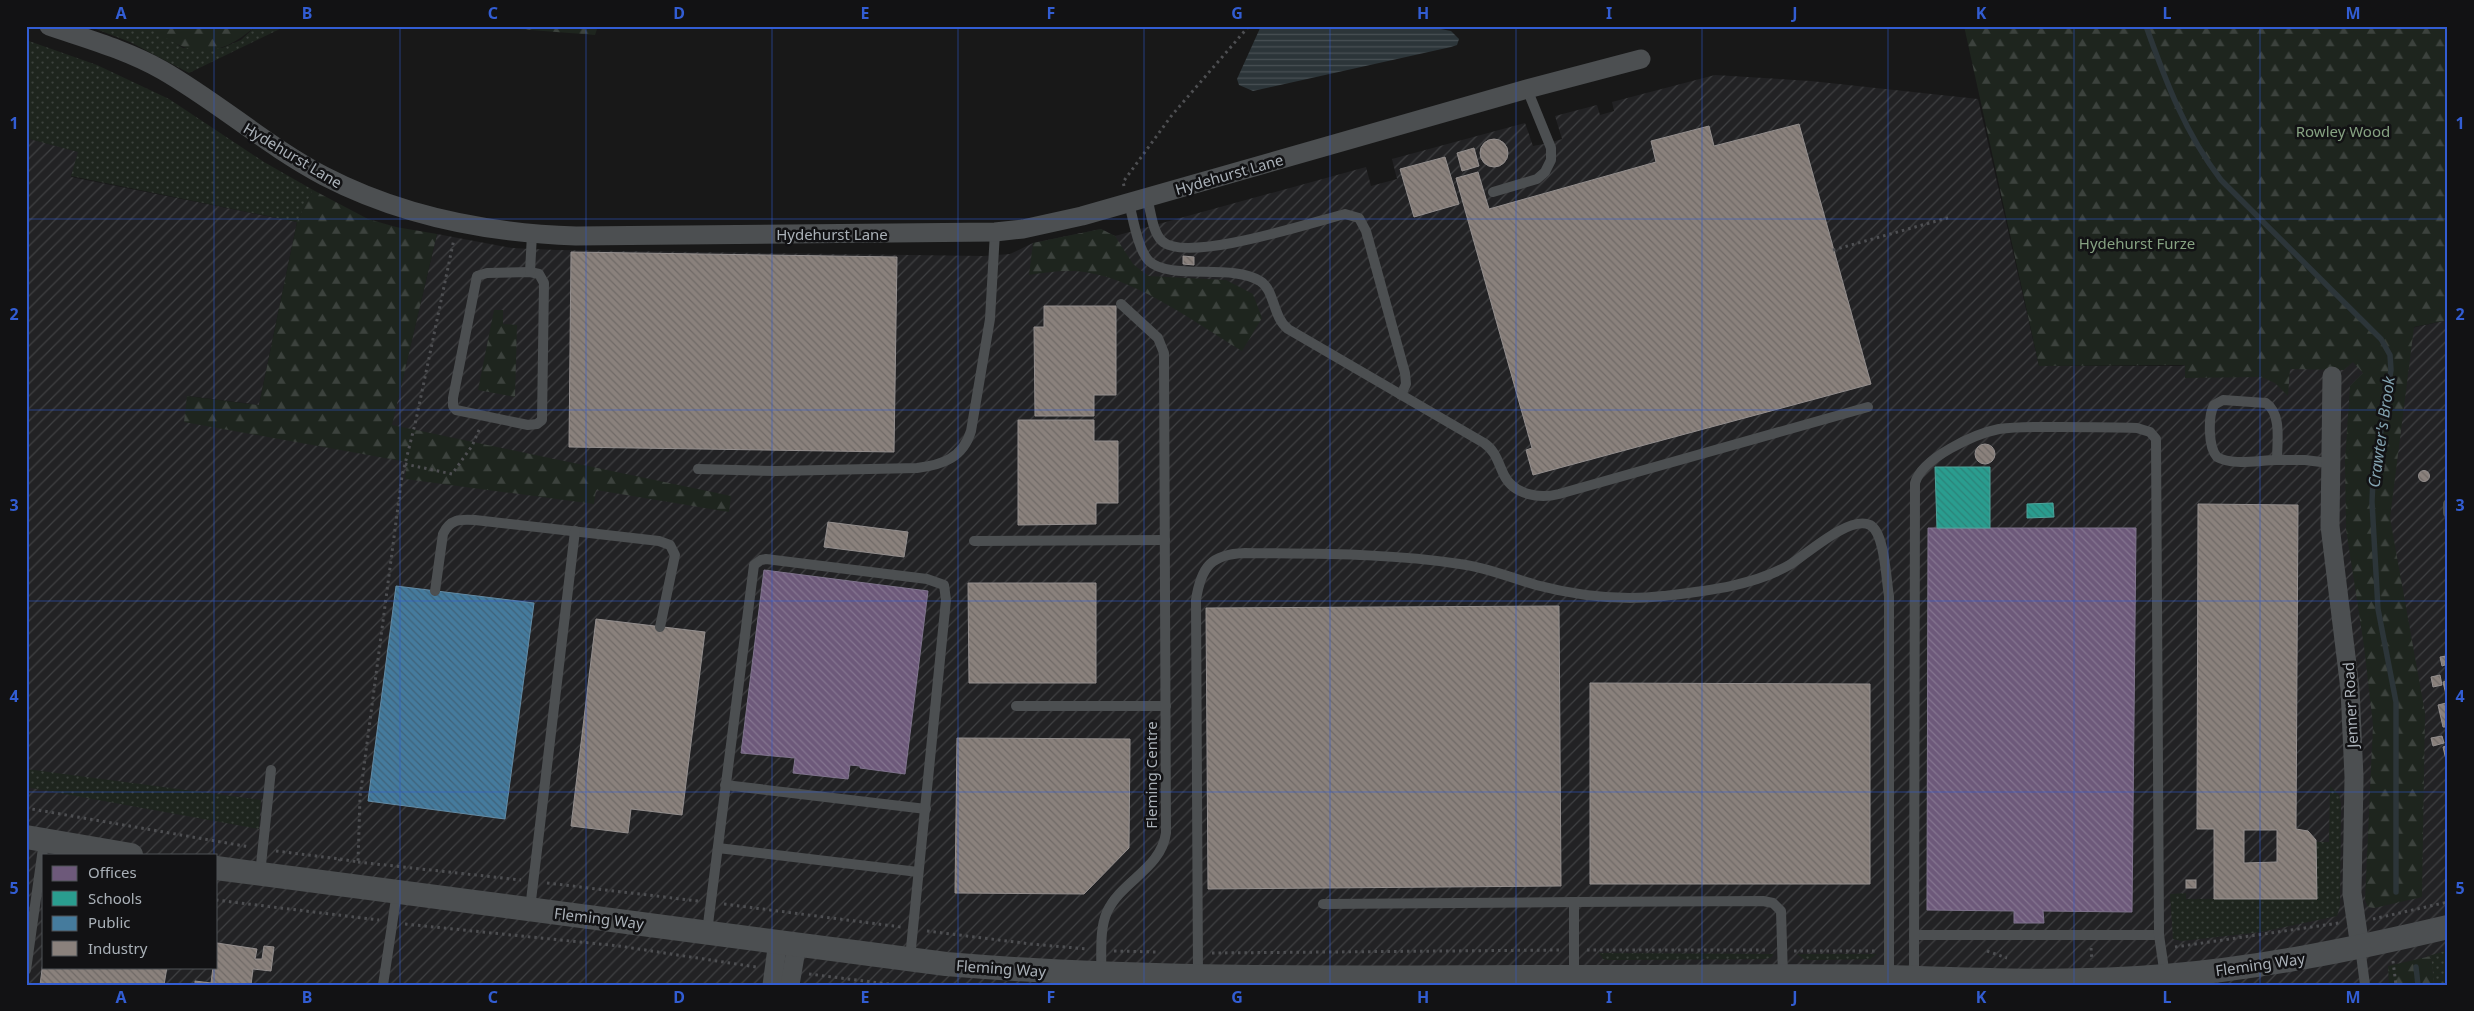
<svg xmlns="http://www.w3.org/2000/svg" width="2474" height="1011" viewBox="0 0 2474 1011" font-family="'Noto Sans',sans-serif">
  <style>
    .industrial { fill: url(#industrial-furrows); fill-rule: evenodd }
    .green { fill: url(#green-dots) }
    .forest { fill: url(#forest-firs) }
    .water { fill: url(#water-rules) }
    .offices { fill: url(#offices-back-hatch); stroke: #7f738d }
    .schools { fill: url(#schools-back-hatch); stroke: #50a39b }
    .public { fill: url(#public-back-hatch); stroke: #638ba5 }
    .industry { fill: url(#industry-back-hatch); stroke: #948f8e; fill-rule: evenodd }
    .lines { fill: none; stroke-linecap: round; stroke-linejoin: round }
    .stream { stroke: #2c3539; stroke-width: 5.5 }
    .path { stroke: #4e4f52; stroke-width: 3; stroke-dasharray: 2.5 4; stroke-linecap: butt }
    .service { stroke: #4c4f51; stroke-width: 10 }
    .minor { stroke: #4c4f51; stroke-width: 19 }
    .tertiary { stroke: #4c4f51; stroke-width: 24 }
    .grid { fill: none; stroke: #325dd3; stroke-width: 1; stroke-opacity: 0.55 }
    .labels { text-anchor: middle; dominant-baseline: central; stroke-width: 5; stroke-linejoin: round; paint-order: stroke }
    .park-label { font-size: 15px; fill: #86a282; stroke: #121214 }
    .street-label { font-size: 15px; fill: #aab1b8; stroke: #121214 }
    .water-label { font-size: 16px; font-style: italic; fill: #83a3b1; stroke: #121214 }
    .neatline { fill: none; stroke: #325dd3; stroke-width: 2 }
    .grid-label { font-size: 16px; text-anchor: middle; font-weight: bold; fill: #325dd3 }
  </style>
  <defs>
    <pattern id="industrial-furrows" width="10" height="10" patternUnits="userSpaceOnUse" patternTransform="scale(1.25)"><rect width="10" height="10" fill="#222224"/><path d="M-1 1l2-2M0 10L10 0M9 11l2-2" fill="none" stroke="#3f4042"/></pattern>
    <pattern id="green-dots" width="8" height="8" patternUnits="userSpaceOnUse" patternTransform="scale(1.25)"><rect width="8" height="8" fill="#1e251e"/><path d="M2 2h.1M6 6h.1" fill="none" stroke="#3c423d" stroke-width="1.8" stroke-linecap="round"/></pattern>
    <pattern id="forest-firs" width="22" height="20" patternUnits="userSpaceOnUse" patternTransform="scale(1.25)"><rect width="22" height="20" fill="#1e251e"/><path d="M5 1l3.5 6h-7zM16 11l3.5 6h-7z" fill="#3c423d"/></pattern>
    <pattern id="water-rules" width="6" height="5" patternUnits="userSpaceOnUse" patternTransform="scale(1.25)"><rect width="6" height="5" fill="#2c3539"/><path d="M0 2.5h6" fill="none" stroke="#485054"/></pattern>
    <pattern id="offices-back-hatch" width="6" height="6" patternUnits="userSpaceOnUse" patternTransform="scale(1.25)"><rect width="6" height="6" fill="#6d597a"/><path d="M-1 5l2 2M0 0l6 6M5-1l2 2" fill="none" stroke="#857690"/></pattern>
    <pattern id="schools-back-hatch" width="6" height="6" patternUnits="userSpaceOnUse" patternTransform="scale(1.25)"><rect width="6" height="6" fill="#2a9d8f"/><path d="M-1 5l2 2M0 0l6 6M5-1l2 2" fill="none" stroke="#2c8379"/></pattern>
    <pattern id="public-back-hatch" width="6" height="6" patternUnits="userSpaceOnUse" patternTransform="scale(1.25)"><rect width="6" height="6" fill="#457b9d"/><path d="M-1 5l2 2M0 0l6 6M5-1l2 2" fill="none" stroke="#3f6279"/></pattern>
    <pattern id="industry-back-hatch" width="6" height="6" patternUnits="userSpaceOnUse" patternTransform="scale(1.25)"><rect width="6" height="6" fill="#8a817c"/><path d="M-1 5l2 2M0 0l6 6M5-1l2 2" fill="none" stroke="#706a67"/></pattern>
  </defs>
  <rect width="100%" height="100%" fill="#181818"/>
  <path class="industrial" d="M1715,75L1811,81L1978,99L2039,366H2179L2264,360L2448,320V985H26V138L79,152L71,177L297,222L259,405L188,396L253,433L384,457L437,234L512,248L556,250L983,256L1010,254L1033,243L1101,229L1115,236L1366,167L1371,186L1397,179L1392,159L1525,123L1533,146L1549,143L1562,139L1555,116L1597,105L1600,115L1614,111L1612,102ZM44,855H216V967H44Z"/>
  <g class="green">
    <path d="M88,26H149L183,48H222L241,40L256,26H286L189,73L130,42Z"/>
    <path d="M26,40L97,65L169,99L264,162L313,190L297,222L71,176L78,152L26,138Z"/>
    <path d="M26,769L261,800L259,829L26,787Z"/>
    <path d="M2330,786L2339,795L2341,804L2340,906L2337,916L2261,932L2182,941L2173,939L2170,894L2186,893V899H2317L2316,842H2329Z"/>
    <path d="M2448,950V960L2444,964L2448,967V983L2434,985L2431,956L2422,958Z"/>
    <path d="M1599,953L1774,954L1771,958L1764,959L1609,960L1603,959Z"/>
    <path d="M1797,954H1877L1870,959L1810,960L1804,959Z"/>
  </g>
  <g class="forest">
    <path d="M149,26H256C216,60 190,58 149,26Z"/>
    <path d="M481,26H598L595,35Z"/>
    <path d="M1964,26H2448V320L2414,327L2390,518L2425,713L2422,897L2374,908L2368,907L2365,900L2373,725L2364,646L2346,529L2345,460L2350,386L2363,373L2353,362L2344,370L2290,369L2288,396L2275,383L2261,377L2185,378V365L2039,366Z"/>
    <path d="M313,190L368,219L396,227L437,234L392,425L731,496L729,512L596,490L594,504L405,479L407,462L184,422L187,396L259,405L297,222Z"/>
    <path d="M1101,229L1115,236L1133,264L1148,276L1226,280L1253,294L1262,318L1242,351C1199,325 1139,281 1090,273C1070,269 1049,272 1029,275L1033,243Z"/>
    <path d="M494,310H503V324L517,325L515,397L478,390Z"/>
    <path d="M2431,956L2434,985H2389L2388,966Z"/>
  </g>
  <path class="water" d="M1261,26H1425L1451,31L1459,39L1457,45L1451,47L1253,91L1239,85L1237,79Z"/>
  <g class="offices">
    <path d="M1928,528H2136L2132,912L2043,911L2044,923H2014V911L1927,910Z"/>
    <path d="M764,570L928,591L905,774L860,768V766L850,765L848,779L793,773L795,758L741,753Z"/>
  </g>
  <g class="schools">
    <path d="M1935,467H1990V528H1937Z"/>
    <path d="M2053,503L2054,517L2027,518V504Z"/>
  </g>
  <path class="public" d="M396,586L534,603L505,819L368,801Z"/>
  <g class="industry">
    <path d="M1799,124L1871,384L1533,475L1526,450L1532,448L1456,178L1478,172L1489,209L1656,162L1651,141L1709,126L1714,146Z"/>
    <circle cx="1494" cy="153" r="14"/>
    <path d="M1474,148L1479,166L1462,171L1457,153Z"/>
    <path d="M1445,157L1459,204L1414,217L1400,169Z"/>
    <path d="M571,252L897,257L894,452L569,447Z"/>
    <path d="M1183,256L1194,257V265L1183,264Z"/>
    <path d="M1044,306H1116V395H1094V416H1035L1034,327H1044Z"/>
    <path d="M1018,420H1094V441H1118V503H1096V524L1018,525Z"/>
    <circle cx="1985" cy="454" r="10"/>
    <circle cx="2424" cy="476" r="5.5"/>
    <path d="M2198,504L2298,505L2296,829L2308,831L2316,840L2317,899H2214V829H2197ZM2244,830H2277V862L2244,863Z"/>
    <path d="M828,522L908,532L904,557L824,547Z"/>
    <path d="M968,583H1096V683H969Z"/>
    <path d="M1559,606L1561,886L1208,889L1206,608Z"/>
    <path d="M596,619L705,632L682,815L631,809L628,833L571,826Z"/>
    <path d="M2447,656L2448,664L2442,666L2440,657Z"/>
    <path d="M2440,675L2442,685L2433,687L2431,677Z"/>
    <path d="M2448,681V703L2443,682Z"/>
    <path d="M1590,683L1870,684V884H1590Z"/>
    <path d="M2446,703L2448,727H2443L2438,705Z"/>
    <path d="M2442,736L2444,743L2433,746L2431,738Z"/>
    <path d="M957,738L1130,739L1129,848L1084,894L955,893Z"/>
    <path d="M2448,745V768L2443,747Z"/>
    <rect x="2186" y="880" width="10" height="8"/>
    <path d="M217,943L257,949L255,959H262L264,946L274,947L271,971L253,969L251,985H195V981L211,983L213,967H216Z"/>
    <path d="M43,962L44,967H167L164,985H40Z"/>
  </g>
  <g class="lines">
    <g class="stream">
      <path d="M2146,26C2166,82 2185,133 2221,180L2381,339L2390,355L2391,370L2373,479L2372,502L2378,609L2396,702V892"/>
      <path d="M2416,967L2418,985"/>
    </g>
    <g class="path">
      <path d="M1124,186L1123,182L1172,115L1249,26"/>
      <path d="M1833,250L1951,217"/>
      <path d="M405,464L452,474L472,446L480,428"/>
      <path d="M26,808L250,847"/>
      <path d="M276,851L340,859L339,861"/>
      <path d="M340,859L358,862L360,797L402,476L416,420L454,239"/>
      <path d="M358,862L521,880"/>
      <path d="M547,883L698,901"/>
      <path d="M216,900L379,920"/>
      <path d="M724,904L901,927"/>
      <path d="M2373,919L2448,902"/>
      <path d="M405,924L619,946L756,967"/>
      <path d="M927,931L1031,944L1087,949"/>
      <path d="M2175,947L2339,923"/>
      <path d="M2091,948L2092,961"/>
      <path d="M1587,950H1768"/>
      <path d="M1114,951L1158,952"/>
      <path d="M1794,951H1876"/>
      <path d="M1987,951L2007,958"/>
      <path d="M1212,953L1561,950"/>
      <path d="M2393,961L2396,985"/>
      <path d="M809,974L896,985"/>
    </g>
    <g class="service">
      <path d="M1493,192L1537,179L1545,172L1551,160V148L1527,89"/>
      <path d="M1147,198C1151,211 1152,231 1162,241C1186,264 1313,222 1345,214L1359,218L1366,231L1405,373L1406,384L1401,395"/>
      <path d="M1129,203C1133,218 1138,250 1149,261C1170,281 1232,263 1260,281C1275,290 1272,316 1288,329L1484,443C1496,451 1498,463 1504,475C1514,495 1539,499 1559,494L1868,407"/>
      <path d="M530,272L539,274L544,283L542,420L537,424L528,425L456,410L453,406V398L477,276L487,273Z"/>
      <path d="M530,272L532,234"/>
      <path d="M2277,460C2259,460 2233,466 2217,457C2208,447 2208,416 2214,405L2223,400L2266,403C2282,414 2277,442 2277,460H2305L2329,463"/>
      <path d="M698,469L776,471L917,468C942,465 963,458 971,431L990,319L995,232"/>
      <path d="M2448,504V513"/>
      <path d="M974,541L1165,540"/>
      <path d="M435,591L443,534C450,519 460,519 475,520L659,541L670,545L675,555L660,627"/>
      <path d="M1016,706H1166"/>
      <path d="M725,785L926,809"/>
      <path d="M718,848L918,872"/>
      <path d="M260,874L271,770"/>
      <path d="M1323,904L1574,902"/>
      <path d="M530,909L575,531"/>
      <path d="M707,932L754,565L761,560L766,559L927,579L944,585L946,600L910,958"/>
      <path d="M1914,935H2159"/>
      <path d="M2360,947L2365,985"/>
      <path d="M26,970L44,841"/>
      <path d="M1101,973C1102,954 1099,930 1107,912C1121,881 1161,869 1166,833L1164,353L1158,338L1121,304"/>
      <path d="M1198,976L1196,600C1201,567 1211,554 1245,553C1316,554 1389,553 1460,564C1486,567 1511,578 1536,585C1578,596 1620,601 1663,596C1705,591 1754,586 1791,564C1808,553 1850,515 1870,525C1885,533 1886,580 1889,596V977"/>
      <path d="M1574,977V902L1763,901L1773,903L1781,911L1783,977"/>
      <path d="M1914,977L1915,483C1922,458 1974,434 1999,429C2019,426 2040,427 2060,427C2086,427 2112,427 2137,428L2150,432L2156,439L2159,935L2165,976"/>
      <path d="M383,985L397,892"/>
    </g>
    <g class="minor">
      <path d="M49,26C87,39 127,50 162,70C218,102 267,146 324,176C403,217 488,233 576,236L995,232L1023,229L1082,216L1527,89L1641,59"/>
      <path d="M2332,376L2330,526L2350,689L2354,777L2352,893L2360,947"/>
      <path d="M772,985L778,941"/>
      <path d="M790,985L797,944"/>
    </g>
    <g class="tertiary">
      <path d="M26,837L131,855"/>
      <path d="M216,868L946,964C1172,983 1400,976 1627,977C1715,977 1804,975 1892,977C1983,980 2074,984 2165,976C2261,968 2354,949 2448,927"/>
    </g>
  </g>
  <path class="grid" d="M214,26V855M400,26V985M586,26V985M772,26V985M958,26V985M1144,26V985M1330,26V985M1516,26V985M1702,26V985M1888,26V985M2074,26V985M2260,26V985M26,219H2448M26,410H2448M26,601H2448M26,792H2448M214,967V985"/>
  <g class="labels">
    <g class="park-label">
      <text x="2343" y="131">Rowley Wood</text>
      <text x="2137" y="243">Hydehurst Furze</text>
    </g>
    <g class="street-label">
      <text transform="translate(293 155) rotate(31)">Hydehurst Lane</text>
      <text transform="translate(1229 174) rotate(-16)">Hydehurst Lane</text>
      <text x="832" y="234">Hydehurst Lane</text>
      <text transform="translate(2350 705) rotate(-93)">Jenner Road</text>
      <text transform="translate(1151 775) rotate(-90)">Fleming Centre</text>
      <text transform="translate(599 918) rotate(7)">Fleming Way</text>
      <text transform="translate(2260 964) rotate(-8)">Fleming Way</text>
      <text transform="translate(1001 968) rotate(4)">Fleming Way</text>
    </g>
    <g class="water-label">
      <text transform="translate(2381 432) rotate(-82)">Crawter's Brook</text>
    </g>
  </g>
  <rect width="2474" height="1011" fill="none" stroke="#121214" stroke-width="55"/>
  <rect x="42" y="854" width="175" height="115" fill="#121214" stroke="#4f5256"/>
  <rect x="52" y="866" width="25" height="15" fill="#6d597a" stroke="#4f5256"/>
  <text x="88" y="878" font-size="15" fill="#aab1b8">Offices</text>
  <rect x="52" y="891" width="25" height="15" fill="#2a9d8f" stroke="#4f5256"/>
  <text x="88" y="904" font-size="15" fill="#aab1b8">Schools</text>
  <rect x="52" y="916" width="25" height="15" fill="#457b9d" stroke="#4f5256"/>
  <text x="88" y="928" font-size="15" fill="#aab1b8">Public</text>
  <rect x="52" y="941" width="25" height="15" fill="#8a817c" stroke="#4f5256"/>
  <text x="88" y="954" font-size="15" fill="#aab1b8">Industry</text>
  <rect x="28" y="28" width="2418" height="956" class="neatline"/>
  <g class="grid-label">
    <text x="121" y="19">A</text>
    <text x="307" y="19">B</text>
    <text x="493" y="19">C</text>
    <text x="679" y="19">D</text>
    <text x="865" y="19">E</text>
    <text x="1051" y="19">F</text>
    <text x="1237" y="19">G</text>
    <text x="1423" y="19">H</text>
    <text x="1609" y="19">I</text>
    <text x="1795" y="19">J</text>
    <text x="1981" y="19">K</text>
    <text x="2167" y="19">L</text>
    <text x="2353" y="19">M</text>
    <text x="14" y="129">1</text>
    <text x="2460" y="129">1</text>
    <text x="14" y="320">2</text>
    <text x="2460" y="320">2</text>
    <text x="14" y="511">3</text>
    <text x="2460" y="511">3</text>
    <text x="14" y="702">4</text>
    <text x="2460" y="702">4</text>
    <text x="14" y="894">5</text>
    <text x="2460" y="894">5</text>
    <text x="121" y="1003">A</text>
    <text x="307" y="1003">B</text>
    <text x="493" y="1003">C</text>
    <text x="679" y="1003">D</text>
    <text x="865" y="1003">E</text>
    <text x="1051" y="1003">F</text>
    <text x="1237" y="1003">G</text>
    <text x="1423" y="1003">H</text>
    <text x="1609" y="1003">I</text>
    <text x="1795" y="1003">J</text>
    <text x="1981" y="1003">K</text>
    <text x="2167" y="1003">L</text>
    <text x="2353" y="1003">M</text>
  </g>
</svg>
